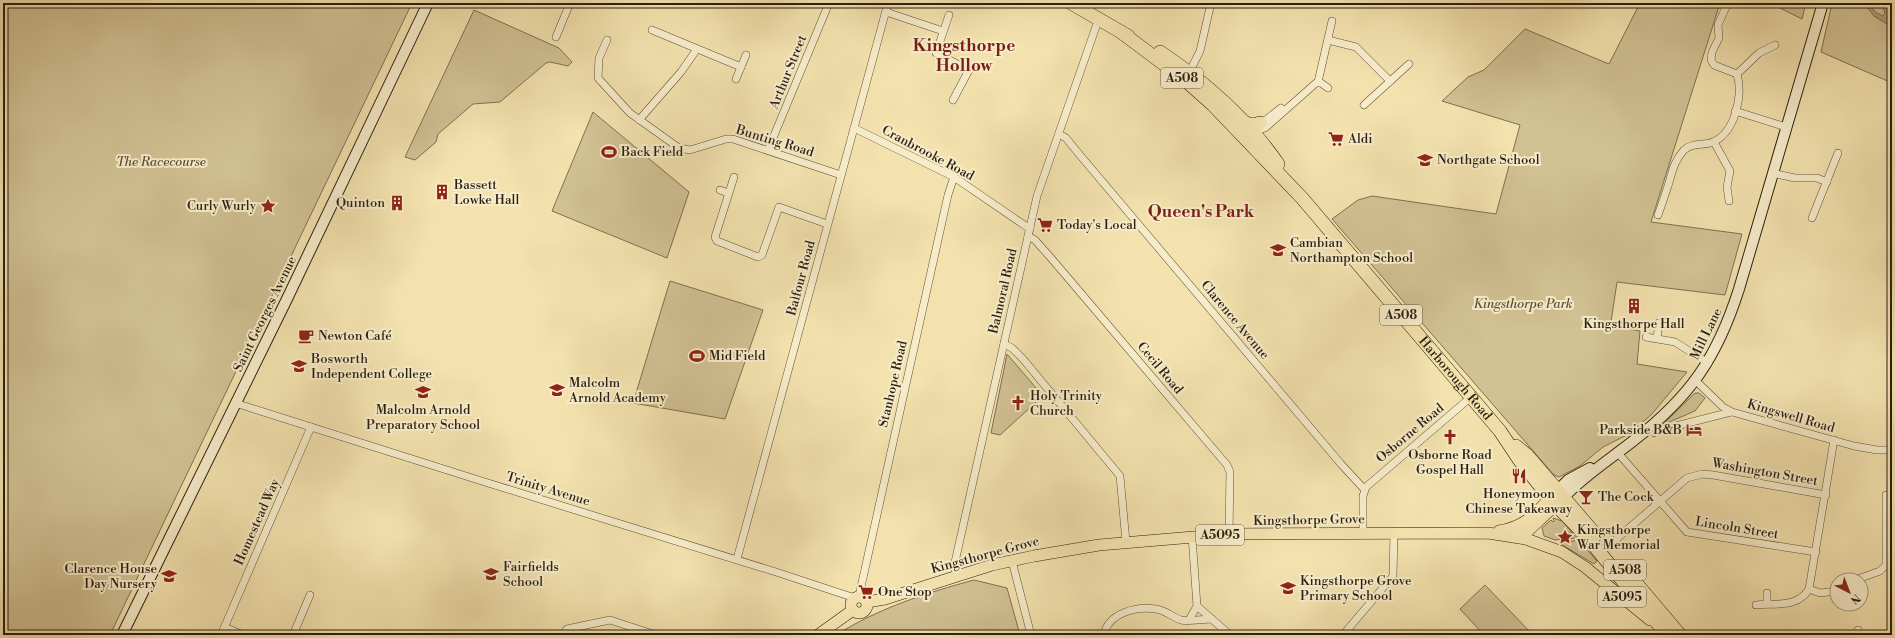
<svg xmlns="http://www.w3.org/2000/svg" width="1895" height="638" viewBox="0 0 1895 638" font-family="'Libre Bodoni',serif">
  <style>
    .green { fill: #d1c193; stroke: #7e7051 }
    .water { fill: #afa078; stroke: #7a6c4e }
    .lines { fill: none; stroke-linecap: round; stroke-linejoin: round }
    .street-casing { stroke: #5d5037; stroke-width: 8 }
    .secondary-casing { stroke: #2b1f0f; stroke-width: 12 }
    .primary-casing { stroke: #2b1f0f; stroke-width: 12 }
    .highway-casing { stroke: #2b1f0f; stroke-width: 14 }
    .street { stroke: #f7ecca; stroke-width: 7 }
    .secondary { stroke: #f7ecca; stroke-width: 10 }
    .primary { stroke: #f3e2ae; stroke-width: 11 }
    .highway { stroke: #f3e2ae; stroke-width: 13 }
    .labels { text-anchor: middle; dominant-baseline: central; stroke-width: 4; stroke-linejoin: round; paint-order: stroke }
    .shield { fill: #f7ecca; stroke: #685c47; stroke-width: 1 }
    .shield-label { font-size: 12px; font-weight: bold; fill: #2b1f0f }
    .street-label { font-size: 13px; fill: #2b1f0f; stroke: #f7ecca }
    .poi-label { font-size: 13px; fill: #2b1f0f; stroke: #f7ecca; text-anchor: start }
    .park-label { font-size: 13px; font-style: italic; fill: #5d5037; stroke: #f7ecca }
    .district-label { font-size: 17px; font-weight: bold; fill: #7a1f14; stroke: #f7ecca }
  </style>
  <rect width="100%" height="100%" fill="#f3e2ae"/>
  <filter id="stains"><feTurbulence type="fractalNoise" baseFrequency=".005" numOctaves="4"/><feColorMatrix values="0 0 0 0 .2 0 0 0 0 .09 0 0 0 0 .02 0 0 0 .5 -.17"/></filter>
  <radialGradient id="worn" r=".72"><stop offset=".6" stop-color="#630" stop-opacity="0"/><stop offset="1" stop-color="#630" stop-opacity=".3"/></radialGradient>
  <g class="green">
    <path d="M3,3H412L110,635H3Z"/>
    <path d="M1640,3H1720L1651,222L1742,234L1725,295L1617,282L1611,322L1619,327L1640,331L1637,364L1687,372L1652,414L1629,434L1603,447L1580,466L1559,477L1554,475L1332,219L1358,200L1372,196L1496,214L1520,125L1442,101L1468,77L1484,70L1525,29L1609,64Z"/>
    <path d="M1770,3H1797L1805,7L1802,19Z"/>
    <path d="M1832,3H1892V83L1821,52Z"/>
    <path d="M474,10L559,48L572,62L568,66L550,62L546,63L500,102L473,104L438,134L436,142L415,160L405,157Z"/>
    <path d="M593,112L689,192L667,258L552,211Z"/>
    <path d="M670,281L763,310L725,419L633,403Z"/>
    <path d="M1007,354L1043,396L1000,435L991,433Z"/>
    <path d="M1695,393H1699L1705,398L1695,411L1667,423L1670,430L1653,437L1652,435Z"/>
    <path d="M1553,518L1562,521L1571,531L1567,536L1572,532L1577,538L1555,540L1544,536L1542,528L1551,520L1553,522L1554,521Z"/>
    <path d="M1579,540L1597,561L1594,564L1559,543Z"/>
    <path d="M974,580L1007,588L1020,635H836C879,608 926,593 974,580Z"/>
    <path d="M1485,585L1533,635H1484L1460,609Z"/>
  </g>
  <path class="water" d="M1864,3H1868L1875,12L1883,16L1885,13L1881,3H1887L1892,19V27L1874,16Z"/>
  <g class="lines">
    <defs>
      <g id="street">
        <path d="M886,12L943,31"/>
        <path d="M949,15L936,53L969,70L953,100"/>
        <path d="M652,30L741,67"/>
        <path d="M556,37L570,3"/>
        <path d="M607,40L599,58L598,78L630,113L679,148L690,150L726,139H733L841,175"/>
        <path d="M1328,40L1356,47L1390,81"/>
        <path d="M1737,74L1759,53L1775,45"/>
        <path d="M1188,75L1200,51L1211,3"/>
        <path d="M736,79L746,55"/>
        <path d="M1318,82L1332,21"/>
        <path d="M1364,105L1409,64"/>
        <path d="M1735,111L1786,127"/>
        <path d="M639,120L681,72L697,49"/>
        <path d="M1258,126L1281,108"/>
        <path d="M854,128L954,177L1030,229"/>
        <path d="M1252,132L1265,128L1316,83H1321L1328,88"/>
        <path d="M1059,134L1066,138L1079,154L1341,464L1364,489"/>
        <path d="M1714,142L1730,171L1727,187L1729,201"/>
        <path d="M768,150L829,3"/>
        <path d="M1772,173L1795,178H1817L1827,182"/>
        <path d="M734,177L715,237L717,241L758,257L762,255L779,207L827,224"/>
        <path d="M720,190L728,193"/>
        <path d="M1658,215C1661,207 1664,198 1667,189C1672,174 1673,162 1684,150C1692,142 1704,146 1713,142C1736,132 1743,94 1737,74L1714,65L1711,60L1712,52L1719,38L1718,25L1726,7"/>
        <path d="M1812,218L1838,153"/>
        <path d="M1028,236L1035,240L1051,258L1227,465L1230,472L1229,534"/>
        <path d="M1646,337L1675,342L1708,363"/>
        <path d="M1657,338L1659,323"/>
        <path d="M1004,344L1012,348L1023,359L1120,476L1126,542"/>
        <path d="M1696,381L1723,407L1732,412L1854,446L1877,450H1892"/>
        <path d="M235,403L488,483L776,572L855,598"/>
        <path d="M1672,427L1731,412"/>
        <path d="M1618,453L1687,532L1816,552"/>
        <path d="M1363,533V496L1366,487L1471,397"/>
        <path d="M1192,536L1197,606L1230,635"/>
        <path d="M1606,548L1687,478L1702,474L1713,475L1826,495"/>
        <path d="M737,559L888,3"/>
        <path d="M1012,561L1031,635"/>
        <path d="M956,575L955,562L1037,196L1099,18"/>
        <path d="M1855,580L1880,571L1886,565V495"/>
        <path d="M1809,589L1820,593L1837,591"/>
        <path d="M1767,593V604"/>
        <path d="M859,596L948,195L954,177"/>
        <path d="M1756,605C1776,603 1798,608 1809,589L1834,440"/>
        <path d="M1189,620L1197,606"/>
        <path d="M224,627L243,635"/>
        <path d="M1858,630V635"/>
        <path d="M221,635L311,427"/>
        <path d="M293,635L310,595"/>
        <path d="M563,635L567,629L610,620L656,635"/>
        <path d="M1104,635C1108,613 1136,606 1156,609C1165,610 1172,617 1181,620C1190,622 1202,619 1212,619"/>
        <path d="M1343,635L1393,576L1394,533"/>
      </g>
      <g id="secondary">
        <path d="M1558,497V490L1568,480L1590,468"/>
        <path d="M1564,497C1585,475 1609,460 1633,441C1690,397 1717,358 1739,289L1823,3"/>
        <path d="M122,635L286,301L428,3"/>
      </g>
      <g id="primary">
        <path d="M1499,531C1528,526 1536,512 1556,492"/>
        <path d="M1517,537L1527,532L1562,499"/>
        <circle cx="859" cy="605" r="8"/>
        <path d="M867,602L885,599L992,565L1034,556L1099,545L1229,534L1488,533L1526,539L1562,552L1585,567L1650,620"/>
        <path d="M818,635L853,610"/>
      </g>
      <g id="highway">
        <path d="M1071,3L1128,36"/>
        <path id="s1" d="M1121,32L1185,80L1213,105L1302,198L1500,431L1520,461L1553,502L1587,537L1667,635"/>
        <path d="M1160,52C1204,81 1248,120 1278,164"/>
        <path d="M1242,122L1253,125L1260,123"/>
        <path d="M1516,446L1527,455L1596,535"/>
        <path d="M1636,583L1680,635"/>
      </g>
    </defs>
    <use href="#street" class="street-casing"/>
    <use href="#secondary" class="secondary-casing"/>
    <use href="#primary" class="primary-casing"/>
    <use href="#highway" class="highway-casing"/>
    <use href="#street" class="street"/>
    <use href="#secondary" class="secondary"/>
    <use href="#primary" class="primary"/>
    <use href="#highway" class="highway"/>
  </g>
  <defs>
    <symbol id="supermarket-bare" viewBox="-9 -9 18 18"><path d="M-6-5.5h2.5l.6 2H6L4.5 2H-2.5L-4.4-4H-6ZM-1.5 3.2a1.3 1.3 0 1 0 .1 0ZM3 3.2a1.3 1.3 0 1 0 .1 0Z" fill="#8f2418" stroke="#f7ecca" stroke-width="2.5" paint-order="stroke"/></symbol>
    <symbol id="stadium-bare" viewBox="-9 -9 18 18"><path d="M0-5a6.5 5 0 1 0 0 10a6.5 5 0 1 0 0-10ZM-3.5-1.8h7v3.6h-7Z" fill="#8f2418" stroke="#f7ecca" stroke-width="2.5" paint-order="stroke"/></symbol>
    <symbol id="school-bare" viewBox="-9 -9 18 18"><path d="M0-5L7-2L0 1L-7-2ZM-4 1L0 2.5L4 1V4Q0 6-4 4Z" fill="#8f2418" stroke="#f7ecca" stroke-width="2.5" paint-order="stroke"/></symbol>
    <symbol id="building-bare" viewBox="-9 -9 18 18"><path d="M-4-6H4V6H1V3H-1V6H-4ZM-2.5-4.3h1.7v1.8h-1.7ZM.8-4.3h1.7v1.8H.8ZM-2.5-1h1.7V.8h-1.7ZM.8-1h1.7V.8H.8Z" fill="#8f2418" stroke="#f7ecca" stroke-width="2.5" paint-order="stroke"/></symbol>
    <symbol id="sight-bare" viewBox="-9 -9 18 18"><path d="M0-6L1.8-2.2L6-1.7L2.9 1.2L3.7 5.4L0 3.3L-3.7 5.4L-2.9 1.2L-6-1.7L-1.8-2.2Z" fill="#8f2418" stroke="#f7ecca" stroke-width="2.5" paint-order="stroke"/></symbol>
    <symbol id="cafe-bare" viewBox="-9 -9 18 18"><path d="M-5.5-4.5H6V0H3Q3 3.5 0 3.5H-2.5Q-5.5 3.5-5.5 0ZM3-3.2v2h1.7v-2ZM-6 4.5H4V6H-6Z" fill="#8f2418" stroke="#f7ecca" stroke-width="2.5" paint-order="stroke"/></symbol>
    <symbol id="university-bare" viewBox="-9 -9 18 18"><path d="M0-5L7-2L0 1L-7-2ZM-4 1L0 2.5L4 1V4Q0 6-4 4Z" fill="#8f2418" stroke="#f7ecca" stroke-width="2.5" paint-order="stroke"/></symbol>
    <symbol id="church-bare" viewBox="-9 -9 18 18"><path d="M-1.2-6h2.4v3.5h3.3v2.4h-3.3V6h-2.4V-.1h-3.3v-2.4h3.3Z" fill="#8f2418" stroke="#f7ecca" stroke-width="2.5" paint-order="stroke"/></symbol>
    <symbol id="hotel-bare" viewBox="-9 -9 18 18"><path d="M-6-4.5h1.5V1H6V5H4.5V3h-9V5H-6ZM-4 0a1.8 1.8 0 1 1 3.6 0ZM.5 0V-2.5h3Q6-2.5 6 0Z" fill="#8f2418" stroke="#f7ecca" stroke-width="2.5" paint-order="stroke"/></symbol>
    <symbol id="restaurant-bare" viewBox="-9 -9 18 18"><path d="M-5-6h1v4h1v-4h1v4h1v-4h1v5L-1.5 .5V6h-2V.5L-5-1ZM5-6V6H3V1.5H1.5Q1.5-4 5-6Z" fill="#8f2418" stroke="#f7ecca" stroke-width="2.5" paint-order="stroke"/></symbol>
    <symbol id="bar-bare" viewBox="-9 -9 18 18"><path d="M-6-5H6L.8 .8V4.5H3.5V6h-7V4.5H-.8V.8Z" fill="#8f2418" stroke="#f7ecca" stroke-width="2.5" paint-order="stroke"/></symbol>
  </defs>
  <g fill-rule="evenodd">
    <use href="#supermarket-bare" x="1325" y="128" width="22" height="22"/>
    <use href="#stadium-bare" x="598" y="141" width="22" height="22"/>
    <use href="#school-bare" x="1414" y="149" width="22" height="22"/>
    <use href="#building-bare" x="431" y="181" width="22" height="22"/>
    <use href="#building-bare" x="386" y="192" width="22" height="22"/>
    <use href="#sight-bare" x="257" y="195" width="22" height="22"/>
    <use href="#supermarket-bare" x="1034" y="214" width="22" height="22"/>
    <use href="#school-bare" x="1267" y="239" width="22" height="22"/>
    <use href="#building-bare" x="1623" y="295" width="22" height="22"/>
    <use href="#cafe-bare" x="295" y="325" width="22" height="22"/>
    <use href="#stadium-bare" x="686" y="345" width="22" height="22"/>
    <use href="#university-bare" x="288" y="355" width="22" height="22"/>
    <use href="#school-bare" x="546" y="379" width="22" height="22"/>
    <use href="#school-bare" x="412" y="381" width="22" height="22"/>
    <use href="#church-bare" x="1007" y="392" width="22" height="22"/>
    <use href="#hotel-bare" x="1683" y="419" width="22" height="22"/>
    <use href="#church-bare" x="1439" y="426" width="22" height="22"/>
    <use href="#restaurant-bare" x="1508" y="465" width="22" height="22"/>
    <use href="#bar-bare" x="1575" y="486" width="22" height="22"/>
    <use href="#sight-bare" x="1554" y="526" width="22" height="22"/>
    <use href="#school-bare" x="480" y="563" width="22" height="22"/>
    <use href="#school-bare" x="158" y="565" width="22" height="22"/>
    <use href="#school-bare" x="1277" y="577" width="22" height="22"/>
    <use href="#supermarket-bare" x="855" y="581" width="22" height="22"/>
  </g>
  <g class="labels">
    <g class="shield">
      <rect x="1161" y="68" width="42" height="20" rx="3"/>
      <rect x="1380" y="305" width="42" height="20" rx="3"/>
      <rect x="1196" y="525" width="48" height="20" rx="3"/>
      <rect x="1604" y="560" width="42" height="20" rx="3"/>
      <rect x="1598" y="587" width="48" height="20" rx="3"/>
    </g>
    <g class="shield-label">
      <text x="1182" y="78">A508</text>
      <text x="1401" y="315">A508</text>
      <text x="1220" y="535">A5095</text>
      <text x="1625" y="570">A508</text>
      <text x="1622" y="597">A5095</text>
    </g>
    <g class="street-label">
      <text transform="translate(788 72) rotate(-68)">Arthur Street</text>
      <text transform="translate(775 141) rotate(17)">Bunting Road</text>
      <text transform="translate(928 153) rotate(28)">Cranbrooke Road</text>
      <text transform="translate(801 278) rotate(-75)">Balfour Road</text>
      <text transform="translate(1003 291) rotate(-77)">Balmoral Road</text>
      <text transform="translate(265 314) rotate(-64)">Saint Georges Avenue</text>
      <text transform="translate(1235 320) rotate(50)">Clarence Avenue</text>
      <text transform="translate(1706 334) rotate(-64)">Mill Lane</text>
      <text transform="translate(1160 368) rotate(50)">Cecil Road</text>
      <text stroke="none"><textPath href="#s1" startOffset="483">Harborough Road</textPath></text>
      <text transform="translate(893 384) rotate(-77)">Stanhope Road</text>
      <text transform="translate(1791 416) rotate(16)">Kingswell Road</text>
      <text transform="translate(1410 433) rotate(-40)">Osborne Road</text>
      <text transform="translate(1765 472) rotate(10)">Washington Street</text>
      <text transform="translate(548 489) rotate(17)">Trinity Avenue</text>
      <text transform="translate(1309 520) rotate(-1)">Kingsthorpe Grove</text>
      <text transform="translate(257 522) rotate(-66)">Homestead Way</text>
      <text transform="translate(1737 528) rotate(9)">Lincoln Street</text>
      <text transform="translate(985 555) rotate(-15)">Kingsthorpe Grove</text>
    </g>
    <g class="poi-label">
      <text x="1348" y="139">Aldi</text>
      <text x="621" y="152">Back Field</text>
      <text x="1437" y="160">Northgate School</text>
      <text x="454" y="185">Bassett<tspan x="454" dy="15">Lowke Hall</tspan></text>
      <text x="385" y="203" text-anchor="end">Quinton</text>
      <text x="256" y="206" text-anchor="end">Curly Wurly</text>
      <text x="1057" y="225">Today's Local</text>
      <text x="1290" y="243">Cambian<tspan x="1290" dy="15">Northampton School</tspan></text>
      <text x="1634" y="324" text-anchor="middle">Kingsthorpe Hall</text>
      <text x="318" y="336">Newton Café</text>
      <text x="709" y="356">Mid Field</text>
      <text x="311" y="359">Bosworth<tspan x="311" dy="15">Independent College</tspan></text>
      <text x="569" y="383">Malcolm<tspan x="569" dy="15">Arnold Academy</tspan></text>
      <text x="1030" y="396">Holy Trinity<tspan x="1030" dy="15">Church</tspan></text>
      <text x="423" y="410" text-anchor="middle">Malcolm Arnold<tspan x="423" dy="15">Preparatory School</tspan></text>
      <text x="1682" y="430" text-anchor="end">Parkside B&amp;B</text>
      <text x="1450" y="455" text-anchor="middle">Osborne Road<tspan x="1450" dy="15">Gospel Hall</tspan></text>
      <text x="1519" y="494" text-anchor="middle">Honeymoon<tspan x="1519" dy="15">Chinese Takeaway</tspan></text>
      <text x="1598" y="497">The Cock</text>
      <text x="1577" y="530">Kingsthorpe<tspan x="1577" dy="15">War Memorial</tspan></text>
      <text x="503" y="567">Fairfields<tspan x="503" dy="15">School</tspan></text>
      <text x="157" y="569" text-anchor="end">Clarence House<tspan x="157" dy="15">Day Nursery</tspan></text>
      <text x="1300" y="581">Kingsthorpe Grove<tspan x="1300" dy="15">Primary School</tspan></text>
      <text x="878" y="592">One Stop</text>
    </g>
    <g class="park-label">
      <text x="161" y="162">The Racecourse</text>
      <text x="1523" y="304">Kingsthorpe Park</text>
    </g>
    <g class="district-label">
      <text x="964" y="46">Kingsthorpe<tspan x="964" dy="20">Hollow</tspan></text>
      <text x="1201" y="212">Queen's Park</text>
    </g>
  </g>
  <rect width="1895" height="638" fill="none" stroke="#f3e2ae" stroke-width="16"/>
  <rect x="4" y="4" width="1887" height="630" fill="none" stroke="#2b1f0f" stroke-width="2"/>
  <rect x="8" y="8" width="1879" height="622" fill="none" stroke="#2b1f0f"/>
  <g transform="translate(1849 592) rotate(138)"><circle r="19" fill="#f7ecca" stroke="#a59a7f"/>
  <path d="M0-3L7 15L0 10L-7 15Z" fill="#8f2418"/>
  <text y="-6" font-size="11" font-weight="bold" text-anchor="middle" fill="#2b1f0f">N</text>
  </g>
  <rect width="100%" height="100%" filter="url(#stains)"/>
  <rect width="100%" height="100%" fill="url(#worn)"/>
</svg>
